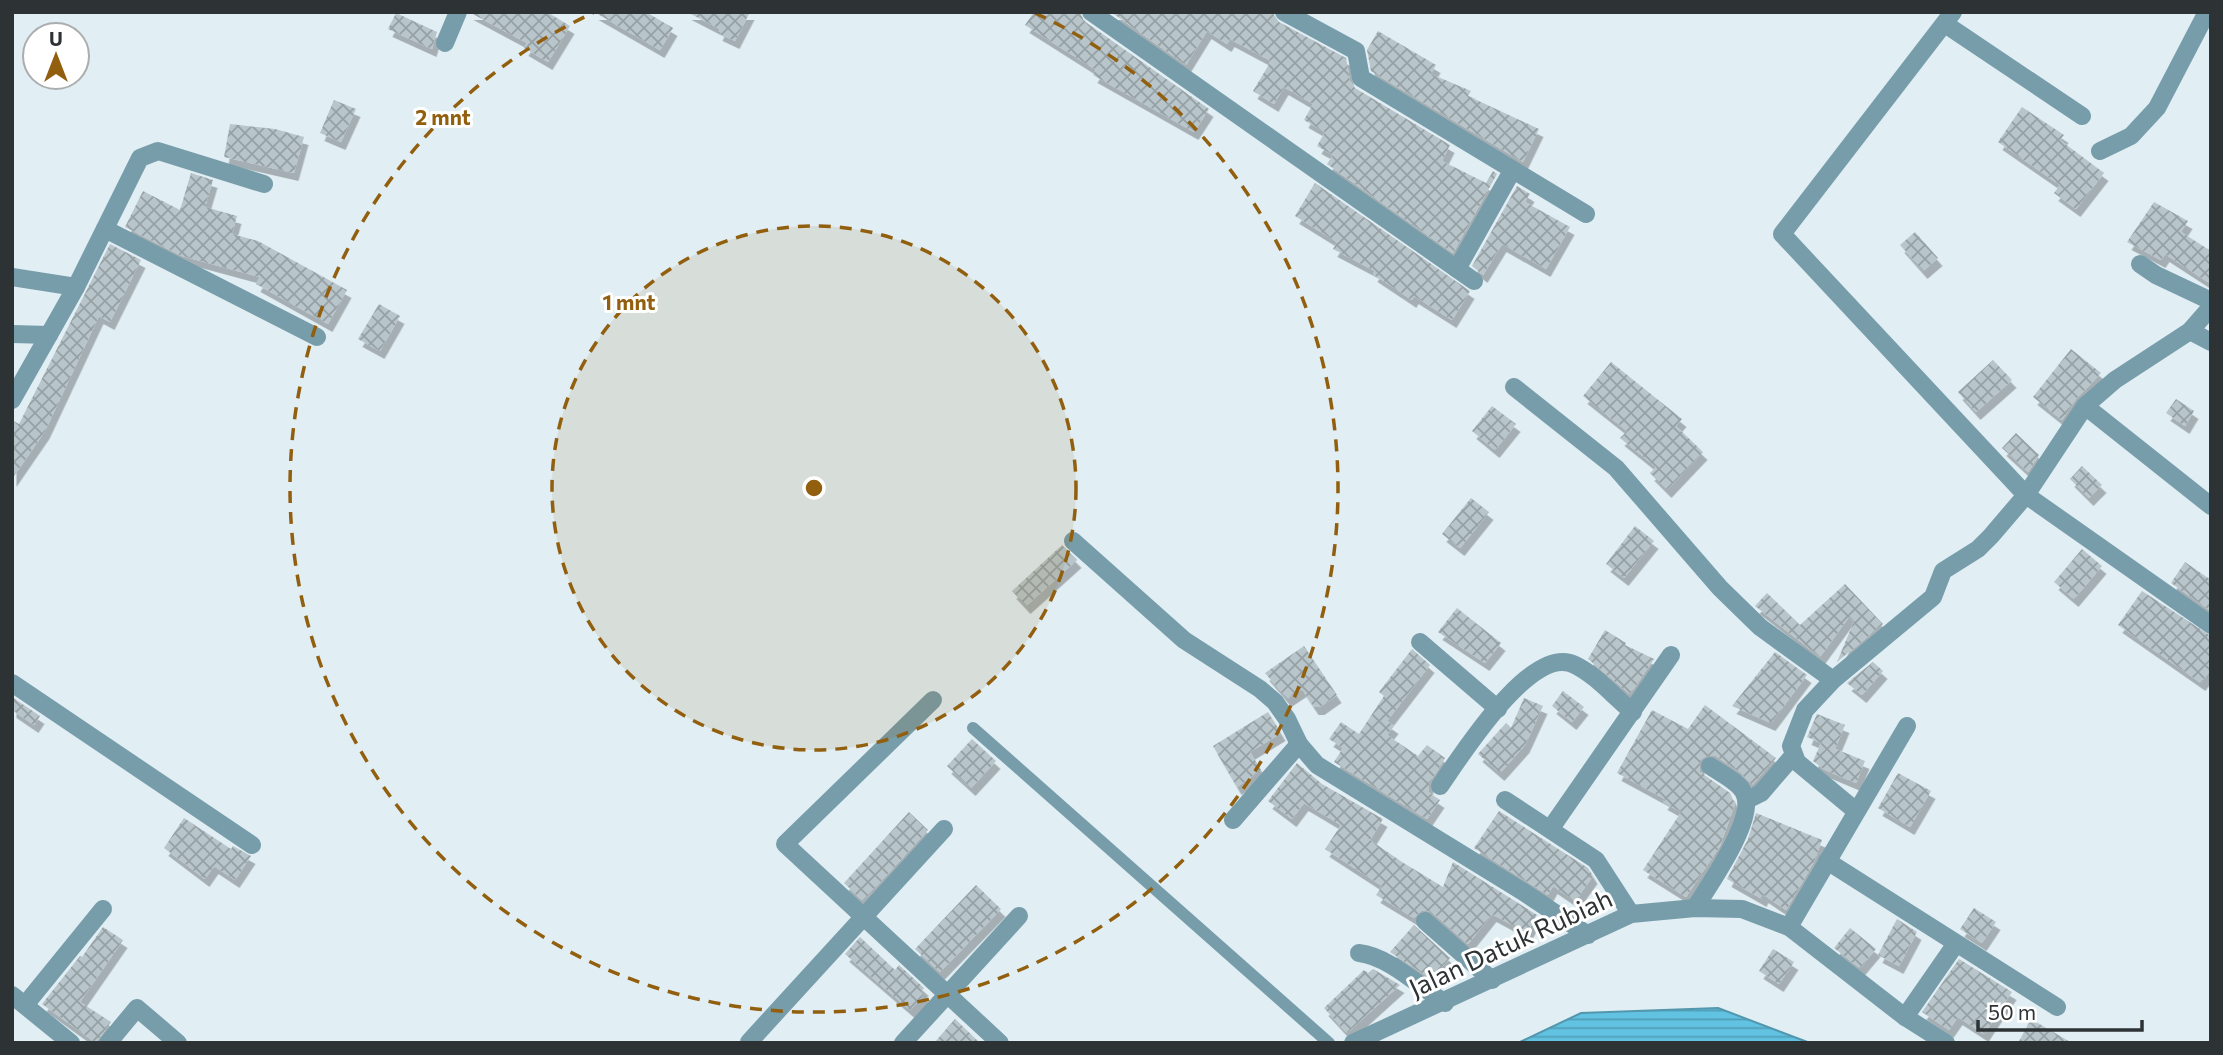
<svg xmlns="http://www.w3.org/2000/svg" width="2223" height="1055" viewBox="0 0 2223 1055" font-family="Commissioner,sans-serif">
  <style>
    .water { fill: url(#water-rules); stroke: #5297ad; stroke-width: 2 }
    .building { fill: url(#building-cross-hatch); filter: url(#shadow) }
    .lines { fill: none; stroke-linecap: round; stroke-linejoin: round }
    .service { stroke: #789daa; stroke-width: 12 }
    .minor { stroke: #789daa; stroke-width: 18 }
    .ring { fill: none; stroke: #915f0e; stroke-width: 3.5; stroke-dasharray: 12 9 }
    .labels { text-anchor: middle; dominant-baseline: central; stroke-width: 6; stroke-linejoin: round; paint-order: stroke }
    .street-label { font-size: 26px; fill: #2d3334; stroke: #fff }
    .centre { fill: #915f0e; stroke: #fff; stroke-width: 3.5 }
    .ring-label { font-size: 21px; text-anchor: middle; font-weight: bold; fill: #915f0e; stroke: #fff; stroke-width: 6; stroke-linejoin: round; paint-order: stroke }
  </style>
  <defs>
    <pattern id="water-rules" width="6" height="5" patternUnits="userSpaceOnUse" patternTransform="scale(1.75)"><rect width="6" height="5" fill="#62c2e1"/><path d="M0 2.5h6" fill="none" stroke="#519eb7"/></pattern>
    <pattern id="building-cross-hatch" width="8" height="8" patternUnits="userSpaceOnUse" patternTransform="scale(1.75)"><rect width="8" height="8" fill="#b8c5ca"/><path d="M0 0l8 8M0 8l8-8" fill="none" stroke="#96a1a5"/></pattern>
    <filter id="shadow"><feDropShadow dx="4.5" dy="8" stdDeviation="0" flood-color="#0004"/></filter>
  </defs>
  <rect width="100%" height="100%" fill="#e1eef4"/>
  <path class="water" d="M1718,1008L1810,1043H1518L1581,1013Z"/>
  <g class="building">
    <path d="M469,12H547L570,26L548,62L524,48L527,43Z"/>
    <path d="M594,12H646L673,28L660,50Z"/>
    <path d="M687,12H750L735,41L718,33L720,29Z"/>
    <path d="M1034,12H1080L1084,21L1209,109L1194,132L1093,75L1096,70L1025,25Z"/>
    <path d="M1111,12H1272L1279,22L1346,58L1350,81L1355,88L1450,145L1442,161L1486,183L1493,171L1497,174L1453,253L1327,164L1333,155L1317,146L1325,132L1304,120L1313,104L1284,87L1274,104L1253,91L1271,61L1230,39L1227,44L1207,31L1186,65Z"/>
    <path d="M396,13L437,32L432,49L388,29Z"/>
    <path d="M1378,31L1436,65L1431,74L1471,91L1468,96L1539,129L1523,162L1371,71L1367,50Z"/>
    <path d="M334,100L356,109L341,142L320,133Z"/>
    <path d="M2022,107L2064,135L2060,140L2104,173L2076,209L2054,193L2060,185L1998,142Z"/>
    <path d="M230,124L275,129L304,137L294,173L224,157Z"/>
    <path d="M191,173L213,180L205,207L237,216L232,234L258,241L347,290L328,324L256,284L260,277L182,256L125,227L143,191L180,210Z"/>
    <path d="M1315,183L1470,291L1452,320L1414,296L1412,300L1373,274L1375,271L1333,249L1337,242L1295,216Z"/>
    <path d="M1517,186L1530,194L1525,202L1570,227L1546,269L1502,244L1483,275L1472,266Z"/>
    <path d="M2154,202L2188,221L2181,232L2211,251V284L2165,254L2161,260L2127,242Z"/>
    <path d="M1915,232L1938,258L1923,271L1900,245Z"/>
    <path d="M110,244L141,260L110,322L99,316L45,431L12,479V420L19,424Z"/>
    <path d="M379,304L400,316L380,351L358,339Z"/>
    <path d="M2071,349L2101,373L2076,399L2062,420L2033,397Z"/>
    <path d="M1993,360L2012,380L1976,412L1958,392Z"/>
    <path d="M1611,362L1682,419L1676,426L1703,452L1667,490L1650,473L1656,467L1620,438L1627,431L1583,396Z"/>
    <path d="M2176,399L2194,411L2185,426L2166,413Z"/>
    <path d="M1492,406L1516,424L1495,450L1472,431Z"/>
    <path d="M2016,433L2039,455L2028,472L2002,448Z"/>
    <path d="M2082,466L2102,485L2089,498L2070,479Z"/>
    <path d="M1471,498L1489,512L1460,548L1442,534Z"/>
    <path d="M1635,526L1654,541L1624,578L1606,564Z"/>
    <path d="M1062,545L1077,560L1026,606L1012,591Z"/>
    <path d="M2082,549L2102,566L2074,599L2054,582Z"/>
    <path d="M2185,562L2211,580V611L2171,583Z"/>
    <path d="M1845,584L1883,624L1837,662L1854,621L1849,617L1820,657L1755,606L1767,593L1800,625Z"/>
    <path d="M2142,591L2211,636V669L2201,683L2118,625Z"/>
    <path d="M1457,608L1501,643L1485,663L1438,632Z"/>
    <path d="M1605,630L1626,643L1625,645L1654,659L1630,694L1588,659Z"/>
    <path d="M1304,646L1337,695L1320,707H1314L1302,689L1287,699L1265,673Z"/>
    <path d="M1412,649L1430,665L1387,721L1394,726L1387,735L1418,756L1427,745L1445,758L1429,784L1428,792L1440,800L1427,819L1334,762L1343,748L1329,739L1341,722L1359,734L1384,696L1379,692Z"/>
    <path d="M1775,652L1807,675L1771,723L1732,706Z"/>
    <path d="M1873,662L1883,671L1862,695L1847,683Z"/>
    <path d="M1563,691L1584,707L1572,722L1552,706Z"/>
    <path d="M12,697L40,716L34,725L12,710Z"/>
    <path d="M1524,698L1543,706L1525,745L1500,773L1478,754L1506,723L1511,728Z"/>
    <path d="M1705,705L1776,758L1752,785L1741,773L1716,756H1706L1700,760V772L1730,793L1735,804L1720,846L1686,897L1643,870L1681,812L1663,802L1665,799L1617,773L1652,710L1688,729Z"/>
    <path d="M1268,712L1281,733L1250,752L1261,770L1237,787L1213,746Z"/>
    <path d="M1817,714L1845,725L1835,749L1807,737Z"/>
    <path d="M972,739L996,761L971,788L947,766Z"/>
    <path d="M1821,743L1865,761L1856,783L1825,770L1813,761Z"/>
    <path d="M1297,763L1322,784L1383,819L1370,840L1402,862L1443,887L1453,862L1537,915L1527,933L1492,914L1468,944L1432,912L1422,910L1414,918L1376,895L1382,886L1325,849L1341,825L1304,803L1292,819L1268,801Z"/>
    <path d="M1898,773L1931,791L1910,827L1878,808Z"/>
    <path d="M1499,811L1588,868L1593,876L1575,901L1553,886L1548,895L1474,848Z"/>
    <path d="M909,812L928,830L863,901L844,883Z"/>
    <path d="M1756,813L1822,840L1814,862L1786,910L1764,895L1762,899L1727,879L1748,839Z"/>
    <path d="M184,818L231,849L233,846L251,856L235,880L214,866L205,879L164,848Z"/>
    <path d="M976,885L1001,909L940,972L915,949Z"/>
    <path d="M1974,908L1996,922L1982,943L1960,929Z"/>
    <path d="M1897,919L1917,932L1899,966L1878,955Z"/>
    <path d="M1414,925L1450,958L1431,979L1390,952Z"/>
    <path d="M103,927L123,940L80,1002L111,1022L96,1043L42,1004L80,956L82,957Z"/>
    <path d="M1850,928L1876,949L1860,968L1834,948Z"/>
    <path d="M860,937L895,970L899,965L924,988L921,992L924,995L910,1010L845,954Z"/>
    <path d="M1773,949L1794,962L1779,984L1759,971Z"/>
    <path d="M1959,959L2012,992L1984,1034L1958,1017L1949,1030L1922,1012Z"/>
    <path d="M1373,969L1400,985L1347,1033L1324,1008L1364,970L1368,973Z"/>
    <path d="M955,1019L980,1043H934Z"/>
    <path d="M2031,1019L2072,1043H2018Z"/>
  </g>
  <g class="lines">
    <path class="service" d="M973,728L1329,1043"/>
    <g class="minor">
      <path d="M1091,12L1474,281"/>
      <path d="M1284,12L1356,51L1361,78L1586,214"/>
      <path d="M1953,12L1782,234L2026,495L2211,625"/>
      <path d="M1945,24L2082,116"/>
      <path d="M445,43L458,12"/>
      <path d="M2100,151L2131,136L2157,108L2207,12"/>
      <path d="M105,229L317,337"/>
      <path d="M2140,264L2156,275L2211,301"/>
      <path d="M1457,269L1512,171"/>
      <path d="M12,277L76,287"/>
      <path d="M2190,331L2211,342"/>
      <path d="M12,334L49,335"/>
      <path d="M1514,387L1616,468L1720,588L1760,627L1833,680"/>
      <path d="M12,400L76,287L140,158L158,151L264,184"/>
      <path d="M2085,406L2211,506"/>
      <path d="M1073,541L1184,640L1260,689L1275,702L1287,719L1299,744L1317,765L1522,891L1588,935"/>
      <path d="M1420,642L1498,709"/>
      <path d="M12,683L252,845"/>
      <path d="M933,700L785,844L1000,1043"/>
      <path d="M1440,786C1461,756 1532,642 1575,665C1596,675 1615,698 1633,712"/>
      <path d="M1505,800L1596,860L1631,914"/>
      <path d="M1747,800L1761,793L1793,756"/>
      <path d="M1856,811L1797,762L1791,746L1805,710L1833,680L1933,597L1943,571L1978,549L1991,536L2026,495L2085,406L2115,380L2190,331L2211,307"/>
      <path d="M1233,820L1299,744"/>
      <path d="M1551,828L1671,655"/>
      <path d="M1827,861L2057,1007"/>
      <path d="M1695,908C1709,885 1757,818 1744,793C1739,782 1720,773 1710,766"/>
      <path d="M1425,921L1492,980"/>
      <path d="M1789,927L1907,726"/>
      <path d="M1359,953C1388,956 1419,986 1445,1003"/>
      <path d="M12,995L71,1043"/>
      <path d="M25,1005L103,909"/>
      <path d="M1905,1017L1955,945"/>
      <path d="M749,1042L944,829"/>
      <path d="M108,1043L137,1008L178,1043"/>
      <path d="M903,1043L1019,916"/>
      <path d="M1353,1043L1631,914L1695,908L1742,909L1789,927L1905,1017L1946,1043"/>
    </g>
  </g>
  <circle cx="814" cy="488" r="262" fill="#915f0e" fill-opacity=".12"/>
  <g class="ring">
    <circle cx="814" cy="488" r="262"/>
    <path d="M1035 13A524 524 0 1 1 593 13"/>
  </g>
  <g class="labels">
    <g class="street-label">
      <text transform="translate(1510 942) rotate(-25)">Jalan Datuk Rubiah</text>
    </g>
  </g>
  <circle cx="814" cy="488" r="10" class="centre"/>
  <g class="ring-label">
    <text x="443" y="125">2 mnt</text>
    <text x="629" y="310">1 mnt</text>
  </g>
  <rect width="2223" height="1055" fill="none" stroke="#2d3334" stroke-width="28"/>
  <g transform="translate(56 56)"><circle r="33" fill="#ffffff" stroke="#abadae" stroke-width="2"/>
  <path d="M0-5L12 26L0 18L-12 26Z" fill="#915f0e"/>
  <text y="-10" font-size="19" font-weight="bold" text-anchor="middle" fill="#2d3334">U</text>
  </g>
  <path d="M1978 1020v10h164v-10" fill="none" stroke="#2d3334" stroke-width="3.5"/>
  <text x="1988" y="1020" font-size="21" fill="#2d3334" stroke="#ffffff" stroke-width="5" paint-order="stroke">50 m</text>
</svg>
